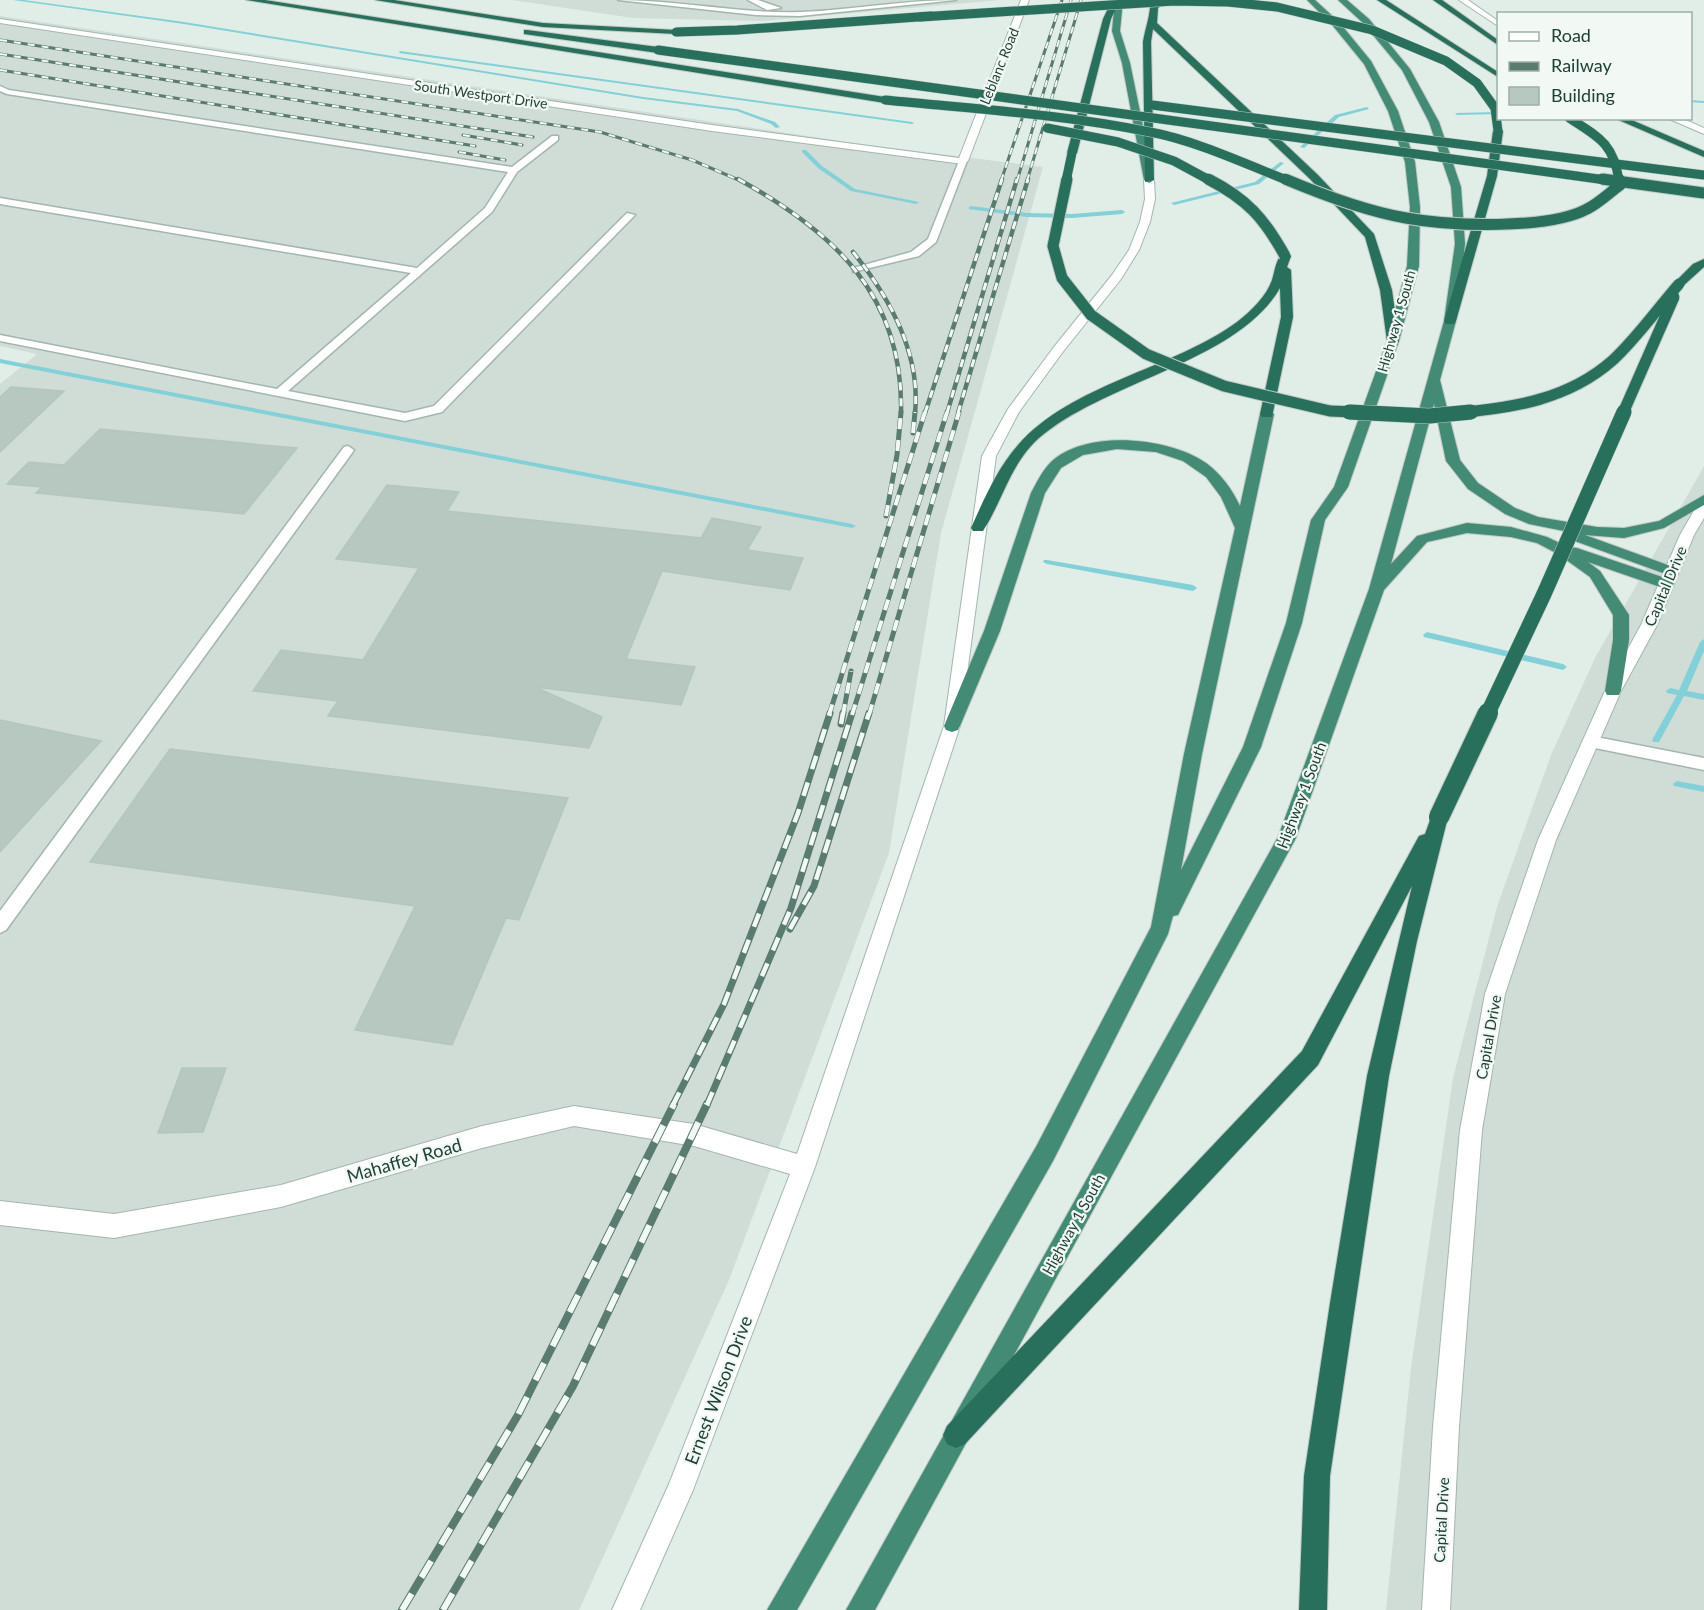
<svg xmlns="http://www.w3.org/2000/svg" width="1704" height="1610" viewBox="0 0 1704 1610" font-family="Lato,sans-serif">
  <style>
    .built { fill: #cfddd6 }
    .lines { fill: none; stroke-linecap: round; stroke-linejoin: round }
    .stream { fill: #83d0d8; fill-rule: evenodd }
    .building { fill: #b6c8c0; stroke: #b3c7be; stroke-width: 1.5 }
    .service-casing { stroke: #a3b6ae; stroke-width: 3 }
    .minor-casing { stroke: #a3b6ae; stroke-width: 2 }
    .trunk-casing { stroke: #c0cac6; stroke-width: 2 }
    .motorway-casing { stroke: #c0cac6; stroke-width: 2 }
    .service { fill: #fff; fill-rule: evenodd }
    .minor { fill: #fff; fill-rule: evenodd }
    .trunk { fill: #448b76; fill-rule: evenodd }
    .motorway { fill: #286f5c; fill-rule: evenodd }
    .rail-far4-casing { stroke: #5a7b70; stroke-width: 3 }
    .rail-far3-casing { stroke: #5a7b70; stroke-width: 4.5 }
    .rail-far2-casing { stroke: #5a7b70; stroke-width: 5 }
    .rail-far1-casing { stroke: #5a7b70; stroke-width: 7 }
    .rail-casing { stroke: #5a7b70; stroke-width: 8 }
    .rail-far4 { stroke: #f2f9f5; stroke-width: 2; stroke-dasharray: 7; stroke-linecap: butt }
    .rail-far3 { stroke: #f2f9f5; stroke-width: 3; stroke-dasharray: 8; stroke-linecap: butt }
    .rail-far2 { stroke: #f2f9f5; stroke-width: 4; stroke-dasharray: 11; stroke-linecap: butt }
    .rail-far1 { stroke: #f2f9f5; stroke-width: 4.5; stroke-dasharray: 14; stroke-linecap: butt }
    .rail { stroke: #f2f9f5; stroke-width: 6; stroke-dasharray: 19; stroke-linecap: butt }
    .motorway-bridge-far3-casing { stroke: #c0cac6; stroke-width: 10; stroke-linecap: butt }
    .motorway-bridge-far2-casing { stroke: #c0cac6; stroke-width: 13; stroke-linecap: butt }
    .motorway-bridge-far1-casing { stroke: #c0cac6; stroke-width: 16; stroke-linecap: butt }
    .motorway-bridge-casing { stroke: #c0cac6; stroke-width: 22; stroke-linecap: butt }
    .motorway-bridge-far3 { stroke: #286f5c; stroke-width: 9 }
    .motorway-bridge-far2 { stroke: #286f5c; stroke-width: 11 }
    .motorway-bridge-far1 { stroke: #286f5c; stroke-width: 15 }
    .motorway-bridge { stroke: #286f5c; stroke-width: 20 }
    .labels { text-anchor: middle; dominant-baseline: central; stroke-width: 4.5; stroke-linejoin: round; paint-order: stroke }
    .far-street-label { font-size: 14px; fill: #1f4035; stroke: #f2f9f5 }
    .street-label { font-size: 15px; fill: #1f4035; stroke: #f2f9f5 }
    .near-street-label { font-size: 18px; fill: #1f4035; stroke: #f2f9f5 }
  </style>
  <rect width="100%" height="100%" fill="#e1ede7"/>
  <g class="built">
    <path d="M512,0H1000L762,21L633,18Z"/>
    <path d="M0,16L861,144L1043,167L941,533L889,853L729,1280L579,1610H0V384L37,354L0,346Z"/>
    <path d="M1704,466V1610H1386L1411,1368L1453,1078L1497,907L1551,755L1595,658Z"/>
  </g>
  <g class="lines">
    <g class="stream">
      <path d="M13,0H24L184,22L643,97L738,109L775,122L780,127L776,128L771,124L737,111L643,99L184,24Z"/>
      <path d="M400,51L912,122L914,123L912,124L399,53Z"/>
      <path d="M1690,100L1704,101V103L1690,102Z"/>
      <path d="M1367,107L1369,109L1339,117L1304,148L1300,147L1335,115Z"/>
      <path d="M1498,112V114L1457,115L1455,114L1457,113Z"/>
      <path d="M802,150H806L822,166L855,189L919,202L916,204L851,191L818,168L802,152Z"/>
      <path d="M1280,162L1284,163L1259,184L1174,205L1171,203L1255,182Z"/>
      <path d="M971,206L1027,213L1072,214L1122,210L1125,212L1122,214L1072,218L1027,217L969,209V207Z"/>
      <path d="M0,359L852,524L856,526L852,528L0,363Z"/>
      <path d="M1044,560H1047L1193,585L1197,588L1193,591L1047,564L1043,562Z"/>
      <path d="M1427,632L1563,664L1567,667L1563,670L1424,637L1423,635Z"/>
      <path d="M1704,639V651L1687,691L1704,694V700L1684,696L1659,742H1653L1652,740L1677,695L1667,693L1666,691L1670,688L1679,690L1700,642Z"/>
      <path d="M1677,781L1704,786V792L1674,786L1673,784Z"/>
    </g>
  </g>
  <g class="building">
    <path d="M11,387L64,391L0,452V397Z"/>
    <path d="M100,429L273,446L297,448L244,514L36,493L42,487L7,484L29,462L64,465Z"/>
    <path d="M387,485L459,492L447,511L701,538L712,518L761,527L747,550L803,558L790,590L662,571L626,659L695,667L681,705L535,687L602,717L589,748L328,716L338,701L253,691L281,650L363,660L419,568L336,559Z"/>
    <path d="M0,720L101,741L0,852Z"/>
    <path d="M170,749L568,798L519,920L506,918L452,1045L355,1030L415,906L90,862Z"/>
    <path d="M182,1068H226L203,1132L158,1133Z"/>
  </g>
  <g class="lines">
    <defs>
      <g id="service">
        <path d="M618,0C679,0 740,14 801,12C852,10 904,0 956,0L800,16L756,15Z"/>
        <path d="M748,0H758L781,8L767,10Z"/>
        <path d="M0,86L9,90L512,167L552,136H558V140L517,172L492,212L288,391L405,413L434,406L627,213L635,215L442,412L405,421L0,341V335L277,389L411,273L0,204V198L417,268L485,208L508,172L7,94L0,91Z"/>
        <path d="M963,158L967,161L936,242L919,256L853,272V268L911,252L928,239L959,161Z"/>
        <path d="M348,446L354,450L352,453L6,930L0,933V911L344,447Z"/>
        <path d="M1591,736L1704,758V770L1585,746L1583,742L1585,738Z"/>
      </g>
      <g id="minor">
        <path d="M1021,0H1029L968,161L963,164L712,131L0,23V19L712,125L959,158Z"/>
        <path d="M1459,0H1468L1498,21V26Z"/>
        <path d="M1667,118H1681L1704,128V134Z"/>
        <path d="M1149,177L1154,180L1155,199L1150,222L1139,250L1121,279L1062,353L1019,412L996,456L960,726L815,1167L693,1490L640,1610H612L669,1484L790,1174L694,1146L574,1126L482,1148L281,1207L114,1238L0,1225V1201L114,1214L281,1185L482,1126L574,1106L694,1124L797,1154L944,726L982,456L1008,409L1054,347L1112,275L1129,250L1140,222L1145,199L1144,180Z"/>
        <path d="M1704,501V518L1694,535L1657,625L1621,691L1556,840L1505,994L1482,1130L1459,1427L1450,1610H1422L1433,1427L1460,1130L1485,994L1538,840L1605,691L1641,625L1680,535L1699,502Z"/>
      </g>
      <g id="trunk">
        <path d="M1115,0H1123L1120,31L1130,63L1154,180L1149,183L1144,180L1122,63L1112,31Z"/>
        <path d="M1307,0H1315L1339,22L1371,61L1398,111L1415,162L1420,207L1419,266L1399,341L1348,487L1325,520L1302,623L1261,747L1178,915L1173,916L1168,934L1053,1161L797,1610H767L1037,1145L1151,927L1184,754L1235,528L1221,497L1206,477L1183,461L1156,452L1117,449L1083,455L1061,468L1045,493L1000,631L960,726L958,730L952,732L946,730L944,726L984,631L1031,493C1037,482 1042,471 1051,462C1086,429 1169,437 1206,463C1221,474 1232,489 1240,506L1260,414L1267,410L1274,414L1202,754L1181,870L1243,747L1286,623L1311,520L1334,487L1387,341L1407,266L1410,207L1405,162L1388,111L1364,64L1333,26Z"/>
        <path d="M1338,0H1347L1369,19L1410,69L1439,122L1461,187L1465,244L1456,321L1440,380L1460,460L1478,483L1515,508L1538,517L1597,527L1624,528L1659,521L1704,495V505L1664,528L1624,538L1585,535L1676,568L1679,571L1671,576L1572,540L1570,537L1574,533L1529,524L1505,514L1468,489L1446,461L1434,404L1391,564L1417,536L1467,523L1511,527L1547,537L1568,547L1577,548L1671,580L1674,584L1666,589L1588,562L1600,571L1629,615V640L1621,691L1619,695H1607L1605,691L1613,640V615L1590,577L1558,554L1537,543L1511,537L1467,533L1427,542L1384,590L1296,838L875,1610H846L1278,837L1369,589L1444,321L1455,244L1451,187L1429,122L1402,70L1363,23Z"/>
      </g>
      <g id="motorway">
        <path d="M246,0H265L885,97L890,100L885,103Z"/>
        <path d="M375,0H394L543,23L676,30L680,32L676,34L543,27Z"/>
        <path d="M1112,0H1120L1111,19L1077,153L1069,155L1067,153L1103,19Z"/>
        <path d="M1159,0H1168L1158,8L1157,23L1318,175L1374,234L1392,290L1399,341L1397,344L1393,345L1387,341L1380,290L1365,237L1310,179L1153,29L1151,42L1154,180L1145,182L1143,42C1145,29 1149,20 1150,7Z"/>
        <path d="M1377,0H1386L1498,72V77Z"/>
        <path d="M1433,0H1442L1498,40V45Z"/>
        <path d="M527,30L658,47L662,50L658,53L524,34V30Z"/>
        <path d="M1614,118H1627L1704,151V157Z"/>
        <path d="M1498,128L1503,131L1497,176L1456,321L1454,324H1446L1444,321L1487,176L1493,131Z"/>
        <path d="M1285,253L1291,256L1287,267L1291,270L1293,317L1272,417H1262L1260,414L1281,317L1280,288C1237,362 1105,381 1039,438C1010,464 1003,500 983,531H973L971,528C984,499 997,469 1018,445C1071,384 1173,369 1237,322C1251,311 1266,297 1272,280C1275,271 1276,256 1285,253Z"/>
        <path d="M1704,259V267L1683,286H1675V282L1693,264Z"/>
        <path d="M1439,810L1445,812L1448,817L1417,941L1389,1076L1330,1476L1327,1610H1299L1304,1476L1330,1303L1367,1076L1412,886L1318,1065L965,1444L956,1448L947,1444L943,1435L947,1426L1302,1051L1419,836L1425,834L1433,812Z"/>
      </g>
    </defs>
    <use href="#service" class="service-casing"/>
    <use href="#minor" class="minor-casing"/>
    <use href="#trunk" class="trunk-casing"/>
    <use href="#motorway" class="motorway-casing"/>
    <use href="#service" class="service"/>
    <use href="#minor" class="minor"/>
    <use href="#trunk" class="trunk"/>
    <use href="#motorway" class="motorway"/>
    <defs>
      <g id="rail-far4">
        <path d="M0,40L600,132L692,160L741,181"/>
        <path d="M0,54L533,137"/>
        <path d="M0,70L475,146"/>
        <path d="M463,135L522,145"/>
        <path d="M459,152L505,160"/>
        <path d="M1001,181L1062,0"/>
        <path d="M1017,181L1071,0"/>
        <path d="M1027,181L1081,0"/>
      </g>
      <g id="rail-far3">
        <path d="M738,179C834,232 904,296 901,413"/>
        <path d="M853,252C890,298 921,353 915,413"/>
        <path d="M925,413L1002,179"/>
        <path d="M947,413L1017,179"/>
        <path d="M958,413L1028,179"/>
      </g>
      <g id="rail-far2">
        <path d="M913,433L915,412"/>
        <path d="M886,516L897,455L901,412"/>
        <path d="M829,715L925,412"/>
        <path d="M843,715L851,671"/>
        <path d="M852,715L947,412"/>
        <path d="M869,715L959,412"/>
      </g>
      <g id="rail-far1">
        <path d="M841,724L843,713"/>
        <path d="M790,929L814,886L869,713"/>
        <path d="M673,1105L724,1004L798,813L830,713"/>
        <path d="M707,1105L791,908L852,713"/>
      </g>
      <g id="rail">
        <path d="M402,1610L518,1415L674,1104"/>
        <path d="M443,1610L573,1386L707,1104"/>
      </g>
    </defs>
    <use href="#rail-far4" class="rail-far4-casing"/>
    <use href="#rail-far3" class="rail-far3-casing"/>
    <use href="#rail-far2" class="rail-far2-casing"/>
    <use href="#rail-far1" class="rail-far1-casing"/>
    <use href="#rail" class="rail-casing"/>
    <use href="#rail-far4" class="rail-far4"/>
    <use href="#rail-far3" class="rail-far3"/>
    <use href="#rail-far2" class="rail-far2"/>
    <use href="#rail-far1" class="rail-far1"/>
    <use href="#rail" class="rail"/>
    <defs>
      <g id="motorway-bridge-far3">
        <path d="M920,17L1174,1L1228,2L1277,7L1372,30L1446,61L1477,83L1495,108L1498,131"/>
        <path d="M676,32L737,30L931,16"/>
        <path d="M658,50L1613,181"/>
        <path d="M885,100C973,109 1063,114 1150,132C1194,140 1246,164 1289,181"/>
        <path d="M1152,105L1704,175"/>
        <path d="M1569,118C1599,137 1614,144 1619,181"/>
        <path d="M1047,128L1118,142L1174,161L1211,181"/>
        <path d="M1066,181L1072,153"/>
      </g>
      <g id="motorway-bridge-far2">
        <path d="M1067,179L1053,246L1062,278L1091,315L1146,354L1224,386L1330,411L1379,413"/>
        <path d="M1208,179C1247,199 1264,218 1285,256"/>
        <path d="M1285,179C1323,195 1365,211 1406,218C1450,226 1548,230 1587,209C1599,203 1609,193 1620,185L1619,179"/>
        <path d="M1602,179L1704,193"/>
        <path d="M1455,413C1512,408 1568,400 1613,360C1636,339 1658,308 1679,284"/>
        <path d="M1623,413L1674,297"/>
      </g>
      <g id="motorway-bridge-far1">
        <path d="M1349,412L1429,416L1471,412"/>
        <path d="M1487,715L1544,594L1624,412"/>
      </g>
      <path id="motorway-bridge" d="M1439,817L1488,713"/>
    </defs>
    <use href="#motorway-bridge-far3" class="motorway-bridge-far3-casing"/>
    <use href="#motorway-bridge-far2" class="motorway-bridge-far2-casing"/>
    <use href="#motorway-bridge-far1" class="motorway-bridge-far1-casing"/>
    <use href="#motorway-bridge" class="motorway-bridge-casing"/>
    <use href="#motorway-bridge-far3" class="motorway-bridge-far3"/>
    <use href="#motorway-bridge-far2" class="motorway-bridge-far2"/>
    <use href="#motorway-bridge-far1" class="motorway-bridge-far1"/>
    <use href="#motorway-bridge" class="motorway-bridge"/>
  </g>
  <g class="labels">
    <g class="far-street-label">
      <text transform="translate(999 66) rotate(-68)">Leblanc Road</text>
      <text transform="translate(481 94) rotate(8)">South Westport Drive</text>
      <text transform="translate(1396 321) rotate(-74)">Highway 1 South</text>
    </g>
    <g class="street-label">
      <text transform="translate(1665 586) rotate(-67)">Capital Drive</text>
      <text transform="translate(1301 795) rotate(-69)">Highway 1 South</text>
      <text transform="translate(1488 1037) rotate(-80)">Capital Drive</text>
      <text transform="translate(1073 1224) rotate(-61)">Highway 1 South</text>
      <text transform="translate(1441 1520) rotate(-87)">Capital Drive</text>
    </g>
    <g class="near-street-label">
      <text transform="translate(404 1160) rotate(-16)">Mahaffey Road</text>
      <text transform="translate(718 1390) rotate(-69)">Ernest Wilson Drive</text>
    </g>
  </g>
  <rect x="1497" y="12" width="195" height="108" fill="#f2f9f5" stroke="#9eafa8" stroke-width="1.5"/>
  <rect x="1509" y="32" width="30" height="9" fill="#ffffff" stroke="#9eafa8" stroke-width="1.5"/>
  <text x="1551" y="42" font-size="18" fill="#1f4035">Road</text>
  <rect x="1509" y="62" width="30" height="9" fill="#5a7b70" stroke="#9eafa8" stroke-width="1.5"/>
  <text x="1551" y="72" font-size="18" fill="#1f4035">Railway</text>
  <rect x="1509" y="87" width="30" height="18" fill="#b6c8c0" stroke="#9eafa8" stroke-width="1.5"/>
  <text x="1551" y="102" font-size="18" fill="#1f4035">Building</text>
</svg>
